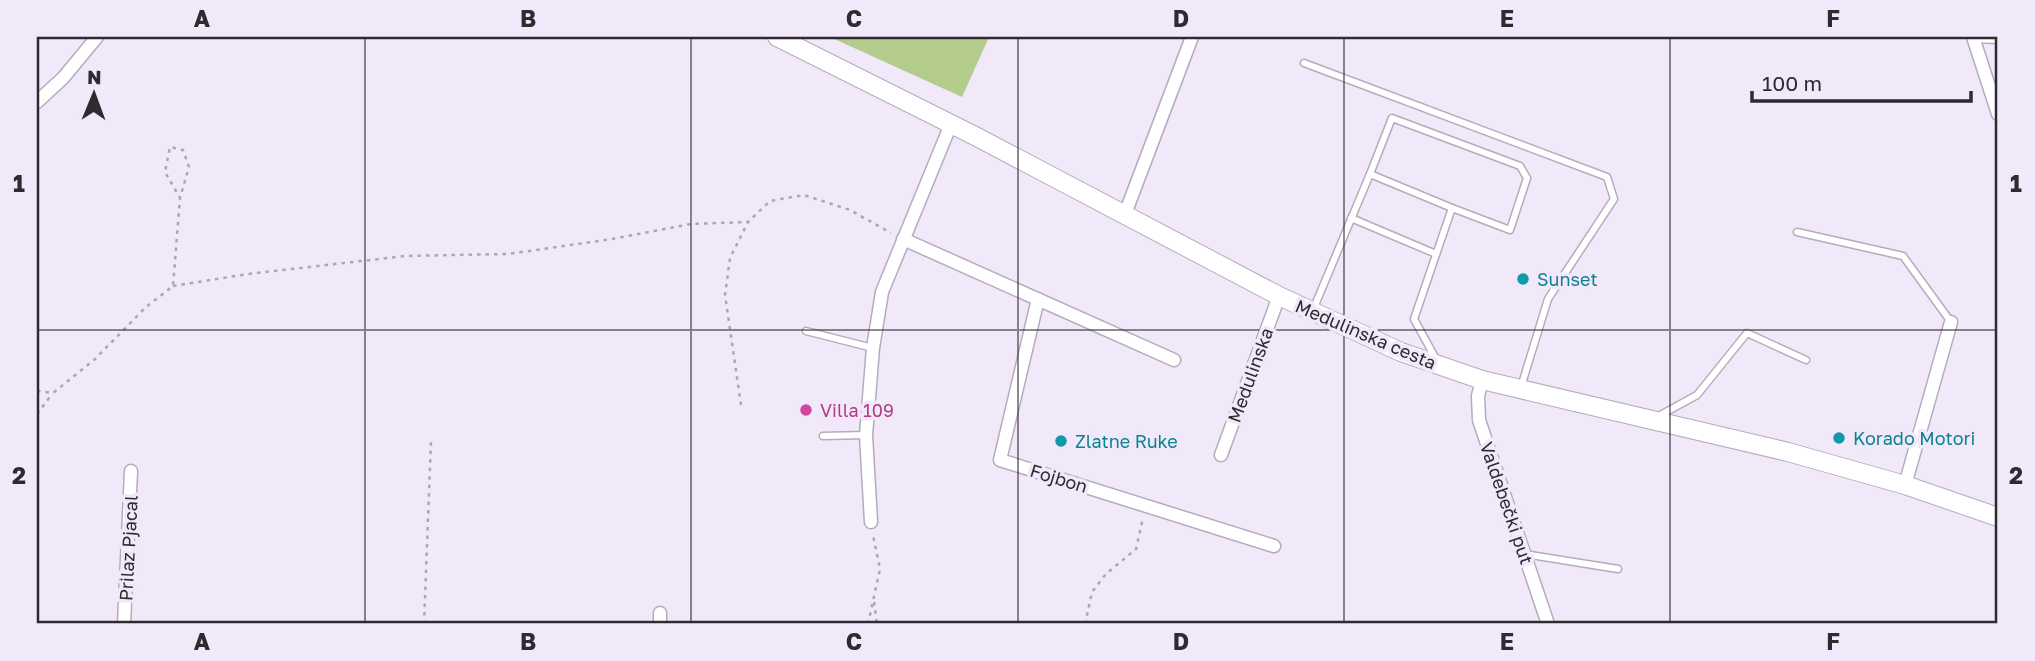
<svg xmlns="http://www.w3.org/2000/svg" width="2035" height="661" viewBox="0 0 2035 661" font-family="'Golos Text',sans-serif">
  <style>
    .green { fill: #b3cb8b }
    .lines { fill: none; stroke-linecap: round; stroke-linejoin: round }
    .lane-casing { stroke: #b4acbc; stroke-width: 9 }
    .street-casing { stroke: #b4acbc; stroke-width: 15 }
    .secondary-casing { stroke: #b4acbc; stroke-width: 20 }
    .path { stroke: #aca5b2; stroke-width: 2.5; stroke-dasharray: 3.5 5; stroke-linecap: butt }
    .lane { stroke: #fff; stroke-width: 6 }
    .street { stroke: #fff; stroke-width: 12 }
    .secondary { stroke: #fff; stroke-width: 18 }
    .grid { fill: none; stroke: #2d2a30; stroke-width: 2; stroke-opacity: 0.55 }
    .culture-dot { fill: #0f9aa8; stroke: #f1e8f9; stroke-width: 2.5 }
    .hotel-dot { fill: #d1479c; stroke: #f1e8f9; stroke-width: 2.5 }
    .labels { text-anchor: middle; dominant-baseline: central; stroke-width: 7; stroke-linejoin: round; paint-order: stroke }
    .culture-label { font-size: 18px; fill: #0d838f; stroke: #f1e8f9; text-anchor: start }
    .street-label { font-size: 18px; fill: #2d2a30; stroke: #f1e8f9 }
    .hotel-label { font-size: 18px; fill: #b23c85; stroke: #f1e8f9; text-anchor: start }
    .neatline { fill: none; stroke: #2d2a30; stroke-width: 2.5 }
    .grid-label { font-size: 23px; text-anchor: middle; font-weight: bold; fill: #2d2a30 }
  </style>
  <rect width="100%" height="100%" fill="#f1e8f9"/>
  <path class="green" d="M830,37H989L962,97Z"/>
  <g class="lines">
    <defs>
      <g id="lane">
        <path d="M1973,39L1998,40"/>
        <path d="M1304,63L1607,177L1614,199L1548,299L1521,387"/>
        <path d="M1370,174L1392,118L1520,166L1527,178L1510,230L1452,208"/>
        <path d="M1351,218L1436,254"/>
        <path d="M1797,232L1903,256L1951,322"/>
        <path d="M1313,310L1370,174L1452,208L1414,319L1437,361"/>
        <path d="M806,331L873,348"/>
        <path d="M1657,417L1697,395L1747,333L1806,360"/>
        <path d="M823,436L866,435"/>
        <path d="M1524,554L1618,569"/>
      </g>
      <g id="street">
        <path d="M1973,37L1998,114"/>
        <path d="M37,102L63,78L97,37"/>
        <path d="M1125,214L1192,37"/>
        <path d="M903,239L1174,360"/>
        <path d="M1038,299L1000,460L1274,546"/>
        <path d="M1482,380L1478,396L1479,420L1548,624"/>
        <path d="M1221,455L1279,296"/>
        <path d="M1905,485L1951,322"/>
        <path d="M871,522L866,435L873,348L882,292L951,124"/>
        <path d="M660,613V624"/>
        <path d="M124,624L131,471"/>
      </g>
      <path id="secondary" d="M777,37L977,137L1279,296L1401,352L1482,380L1788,452L1905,485L1998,517"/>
    </defs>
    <use href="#lane" class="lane-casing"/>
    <use href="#street" class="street-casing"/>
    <use href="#secondary" class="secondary-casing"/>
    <g class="path">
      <path d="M173,286L248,274L405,256L508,254L612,239L691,224L748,222"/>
      <path d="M37,391L53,393L95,359L146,307L173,286L180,198L189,167L183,150L170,147L165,172L180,198"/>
      <path d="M741,405L725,295L730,258L748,222L770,201L804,195L850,210L891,233"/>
      <path d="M37,414L52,394"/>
      <path d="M874,602L877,624"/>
      <path d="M424,624L431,441"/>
      <path d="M868,624L880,569L873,535"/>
      <path d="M1085,624L1092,592L1106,574L1136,549L1143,518"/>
    </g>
    <use href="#lane" class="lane"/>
    <use href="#street" class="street"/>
    <use href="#secondary" class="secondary"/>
  </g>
  <path class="grid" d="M365,37V624M691,37V624M1018,37V624M1344,37V624M1670,37V624M37,330H1998"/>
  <g class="culture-dot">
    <circle cx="1523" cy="279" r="7"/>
    <circle cx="1839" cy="438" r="7"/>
    <circle cx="1061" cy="441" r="7"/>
  </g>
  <circle class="hotel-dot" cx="806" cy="410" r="7"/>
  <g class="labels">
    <g class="culture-label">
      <text x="1537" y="279">Sunset</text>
      <text x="1853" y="438">Korado Motori</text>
      <text x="1075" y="441">Zlatne Ruke</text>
    </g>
    <g class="street-label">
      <text transform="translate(1366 334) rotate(23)">Medulinska cesta</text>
      <text transform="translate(1250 375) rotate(-70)">Medulinska</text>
      <text transform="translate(1059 478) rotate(17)">Fojbon</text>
      <text transform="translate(1507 503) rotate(71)">Valdebečki put</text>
      <text transform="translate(128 548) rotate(-87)">Prilaz Pjacal</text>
    </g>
    <g class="hotel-label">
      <text x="820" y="410">Villa 109</text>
    </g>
  </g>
  <rect width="2035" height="661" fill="none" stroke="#f1e8f9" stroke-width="77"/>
  <g transform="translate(94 94) rotate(1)" stroke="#f1e8f9" stroke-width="5" paint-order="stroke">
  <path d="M0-5L12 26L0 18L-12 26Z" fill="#2d2a30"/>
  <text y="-10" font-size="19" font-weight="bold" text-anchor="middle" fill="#2d2a30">N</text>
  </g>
  <path d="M1752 91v10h219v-10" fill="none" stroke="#2d2a30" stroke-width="3.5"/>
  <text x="1762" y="91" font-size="21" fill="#2d2a30" stroke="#f1e8f9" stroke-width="5" paint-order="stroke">100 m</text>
  <rect x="38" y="38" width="1958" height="584" class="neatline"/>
  <g class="grid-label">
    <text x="202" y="27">A</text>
    <text x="528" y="27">B</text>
    <text x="854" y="27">C</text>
    <text x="1181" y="27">D</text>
    <text x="1507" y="27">E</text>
    <text x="1833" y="27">F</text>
    <text x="19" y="192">1</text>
    <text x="2016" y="192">1</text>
    <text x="19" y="484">2</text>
    <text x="2016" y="484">2</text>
    <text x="202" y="650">A</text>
    <text x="528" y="650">B</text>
    <text x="854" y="650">C</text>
    <text x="1181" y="650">D</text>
    <text x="1507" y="650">E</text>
    <text x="1833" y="650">F</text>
  </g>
</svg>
